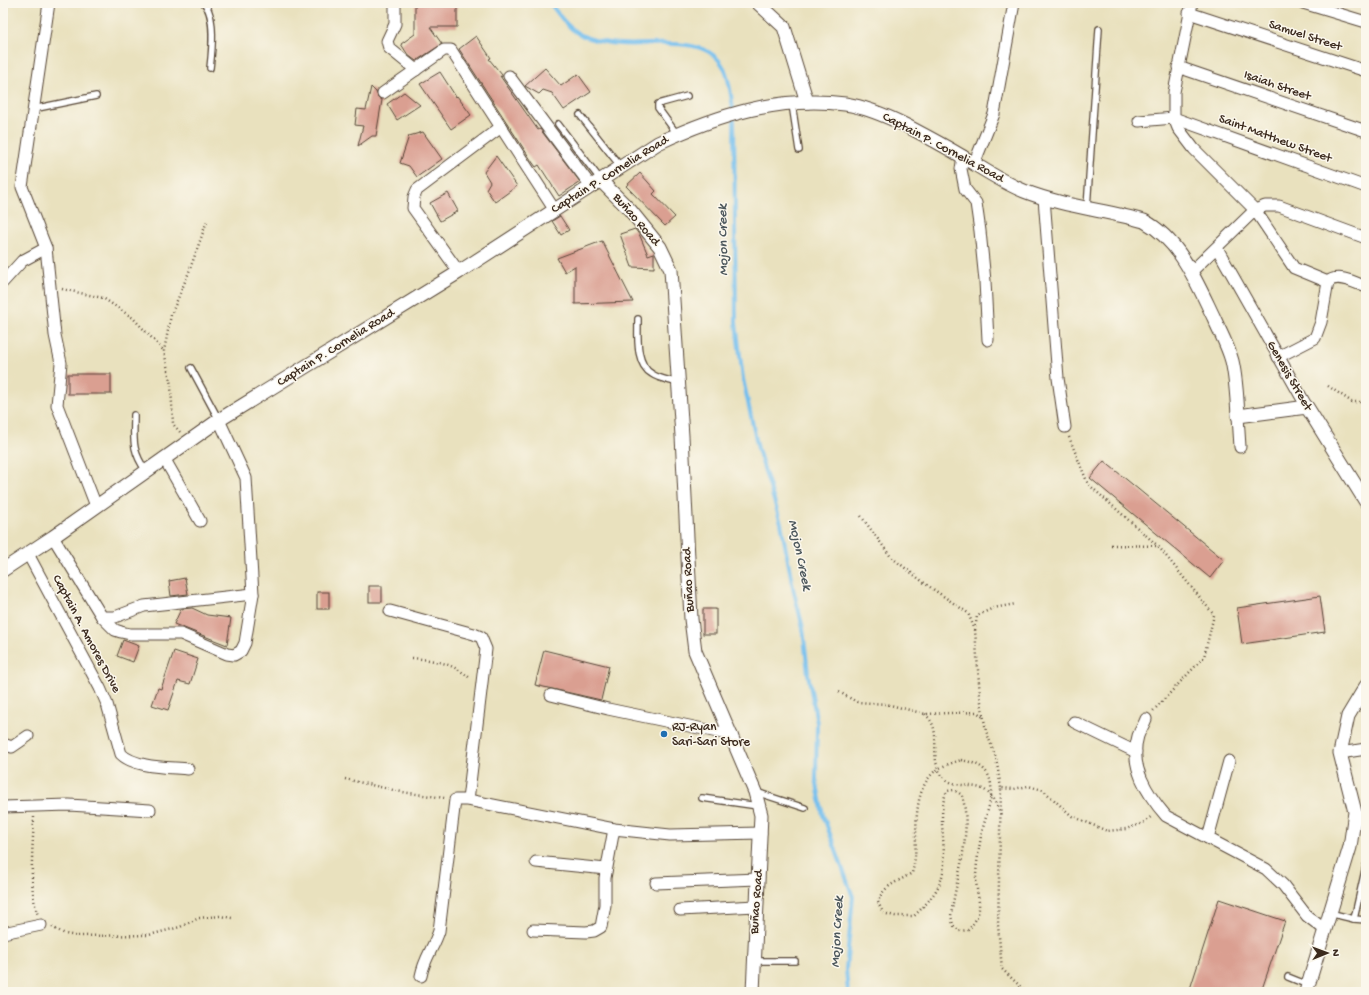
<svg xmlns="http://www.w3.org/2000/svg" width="1369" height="995" viewBox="0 0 1369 995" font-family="'Gochi Hand',sans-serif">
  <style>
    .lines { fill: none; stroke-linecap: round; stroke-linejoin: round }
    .stream { stroke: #75bfee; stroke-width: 4 }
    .building { fill: #da9f91 }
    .service-casing { stroke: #554536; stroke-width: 8 }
    .minor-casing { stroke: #554536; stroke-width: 13 }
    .tertiary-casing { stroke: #554536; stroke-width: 15 }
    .path { stroke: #554536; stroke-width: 2.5; stroke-dasharray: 1 3; stroke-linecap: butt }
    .service { stroke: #fff; stroke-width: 5.5 }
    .minor { stroke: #fff; stroke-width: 11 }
    .tertiary { stroke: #fff; stroke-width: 13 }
    .poi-dot { fill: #1f6fb2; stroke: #fbf7ec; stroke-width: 1.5 }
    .labels { text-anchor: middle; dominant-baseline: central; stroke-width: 3; stroke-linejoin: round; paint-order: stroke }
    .street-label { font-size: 13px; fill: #3b2a1e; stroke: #fbf7ec }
    .poi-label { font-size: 13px; fill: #3b2a1e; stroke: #fbf7ec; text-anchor: start }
    .water-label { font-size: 14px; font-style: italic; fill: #4c575c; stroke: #fbf7ec }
  </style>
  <rect width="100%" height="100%" fill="#fbf7ec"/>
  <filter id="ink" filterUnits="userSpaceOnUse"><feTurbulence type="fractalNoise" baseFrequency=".025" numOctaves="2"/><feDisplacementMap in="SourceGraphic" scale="8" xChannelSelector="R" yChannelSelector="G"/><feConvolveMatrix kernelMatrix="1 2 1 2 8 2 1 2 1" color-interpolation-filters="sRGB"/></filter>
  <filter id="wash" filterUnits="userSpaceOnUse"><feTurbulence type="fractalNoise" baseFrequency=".012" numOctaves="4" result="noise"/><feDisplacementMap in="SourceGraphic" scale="16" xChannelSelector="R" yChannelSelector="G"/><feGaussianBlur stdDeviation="0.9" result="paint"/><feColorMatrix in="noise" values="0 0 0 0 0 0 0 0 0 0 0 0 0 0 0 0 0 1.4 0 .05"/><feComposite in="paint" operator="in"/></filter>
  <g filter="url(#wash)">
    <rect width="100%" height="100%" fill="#e9e1be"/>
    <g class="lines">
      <g class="stream">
        <path d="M550,3C558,14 567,27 579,34C590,40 607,43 620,44C650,47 707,33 724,68C730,80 731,96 733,109"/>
        <path d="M734,120L736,323L743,379L758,449L781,523L793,588L803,628L808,674L817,723L816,779L823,815L853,897L846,969L848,992"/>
      </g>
    </g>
    <g id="blocks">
      <g class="building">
        <path d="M415,3H457V27H430L442,44L416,61L408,55L401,44L415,34Z"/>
        <path d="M476,36L491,58L489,59L502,75V77L500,76L538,130L540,129L580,182L559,196L539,165L536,167L533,163L459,49Z"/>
        <path d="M545,68L561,86L578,74L591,92L564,110L552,93L543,90L539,94L525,86Z"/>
        <path d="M440,72L456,97L457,96L471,115L451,129L420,84Z"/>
        <path d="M371,87L376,92L378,97L382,100L376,136H372L358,146L363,126L355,125L357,109L366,110Z"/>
        <path d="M404,92L420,105L397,120L387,104Z"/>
        <path d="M423,132L442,159L417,177L409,166L400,163L409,136Z"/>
        <path d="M496,156L517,186L495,202L486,189L490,182L484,172Z"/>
        <path d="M640,173L656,191L653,194L675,217L665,226L626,186Z"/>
        <path d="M448,193L458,211L440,221L430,203Z"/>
        <path d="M560,216L569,230L561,235L552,221Z"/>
        <path d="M635,229L640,236L648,255L654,253V268L632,267L620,234Z"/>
        <path d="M602,241L633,302L575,304V266L565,272L557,258Z"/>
        <rect x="68" y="374" width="43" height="20"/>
        <path d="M1104,461L1224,560L1210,578L1090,478Z"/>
        <path d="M185,578L188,594L171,596L169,581Z"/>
        <rect x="369" y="586" width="13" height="16"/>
        <rect x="317" y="592" width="12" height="17"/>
        <path d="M1320,596L1325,632L1242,644L1237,608Z"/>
        <path d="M192,608L207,615L231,618L227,645L174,624L181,609Z"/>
        <rect x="703" y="609" width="13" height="25"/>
        <path d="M123,640L139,646L133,662L117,656Z"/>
        <path d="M544,650L609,666L601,700L535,685Z"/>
        <path d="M174,651L198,659L190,684L178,681L168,710L152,705L158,688L161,689Z"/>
        <path d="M1219,899L1285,921L1261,992H1189Z"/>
      </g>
    </g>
  </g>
  <g filter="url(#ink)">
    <use href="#blocks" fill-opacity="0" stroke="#554536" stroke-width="1"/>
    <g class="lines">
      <defs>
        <g id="service">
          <path d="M204,3C216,16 212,51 210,68"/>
          <path d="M792,104L799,150"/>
          <path d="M33,109L96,96"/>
          <path d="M580,115L621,167"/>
          <path d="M558,124L600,179"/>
          <path d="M677,134L658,108V104L687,96"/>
          <path d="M1087,208L1099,29"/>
          <path d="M638,319C638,336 635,364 652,374C659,379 670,380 678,383"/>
          <path d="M191,368L219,420"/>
          <path d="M134,415C134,439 131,450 146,471"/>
          <path d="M756,792L805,808"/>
          <path d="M702,798L758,806"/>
          <path d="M1329,913L1354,919L1366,920"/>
          <path d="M1354,919L1366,866"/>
          <path d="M753,961H795"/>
          <path d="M1288,977L1308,985"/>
        </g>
        <g id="minor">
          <path d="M49,3L22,187L46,248L55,335L61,363L57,405L96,506"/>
          <path d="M395,3V24L387,41L389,48L416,70"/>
          <path d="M1192,3L1174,92V118L1178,128L1194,149L1255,210L1294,268L1328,282"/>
          <path d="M1303,3L1366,22"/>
          <path d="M1189,13L1366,71"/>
          <path d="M1178,67L1366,131"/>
          <path d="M509,76L591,186"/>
          <path d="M383,93L444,50H451L554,209"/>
          <path d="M1139,121L1174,118L1366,187"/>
          <path d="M963,156L961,169L965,189L976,203L980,231L985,281L988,340"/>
          <path d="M974,164L994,114L1014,3"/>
          <path d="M1044,198L1058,378L1065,427"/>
          <path d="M1217,248L1307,407"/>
          <path d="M459,272L413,208L414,197L417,190L501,127"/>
          <path d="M1191,272L1255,210L1265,206H1279L1366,238"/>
          <path d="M3,282L22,261L46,248"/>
          <path d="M1328,282C1337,273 1356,283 1366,287"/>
          <path d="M1278,357L1315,338L1321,322L1328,282"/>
          <path d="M1238,416L1240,447"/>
          <path d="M164,458L200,521"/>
          <path d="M53,537L102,617H115L144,606L253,594"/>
          <path d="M28,554L100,688L107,704L121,754C135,768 169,767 188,769"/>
          <path d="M390,611L474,634L481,637L486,649L468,800"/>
          <path d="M102,617L115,630L121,632L130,634H181L227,654L234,655L241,651L245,643L253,594L246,478L219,420"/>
          <path d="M551,695L608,709L732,735"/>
          <path d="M1146,719C1144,725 1140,730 1138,736C1129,766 1147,794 1166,816L1266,869L1283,885L1307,916L1324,929"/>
          <path d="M1074,722L1136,752"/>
          <path d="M3,744L12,747L28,736"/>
          <path d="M1340,753L1366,749"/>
          <path d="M3,807L69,805L150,810"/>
          <path d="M1208,838L1229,761"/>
          <path d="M536,862L606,869"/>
          <path d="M656,883L758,879"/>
          <path d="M680,910L756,906"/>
          <path d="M533,930L586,932L594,931L601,927L605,905V878L614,829"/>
          <path d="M3,933L41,925"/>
          <path d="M421,976C424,959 434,947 439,931L455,800H468L614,829L670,835L761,833"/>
        </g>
        <g id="tertiary">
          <path d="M758,3L784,27L807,102"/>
          <path d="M600,180L630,210L660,247L671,270L682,436L691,619L695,651L755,792L761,815L753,992"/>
          <path d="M3,570L53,537L219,420L459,272L658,143C716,116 780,95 845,104C866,107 889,117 907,126C926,136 945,146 963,157C983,169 1002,182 1024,191C1062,206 1104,210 1144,221C1180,240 1197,283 1214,318C1220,332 1228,346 1232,361C1236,378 1237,397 1238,416L1307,407L1366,502"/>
          <path d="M1306,992L1350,847L1355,812L1340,753L1348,716L1366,686"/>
        </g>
      </defs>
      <use href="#service" class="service-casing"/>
      <use href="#minor" class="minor-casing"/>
      <use href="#tertiary" class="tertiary-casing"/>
      <g class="path">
        <path d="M62,289L103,298L133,318L164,351"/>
        <path d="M1328,386L1352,402H1366"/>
        <path d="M180,432L173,424L171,385L164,351L171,315L189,272L207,221"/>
        <path d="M1069,437L1088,484L1158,546"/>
        <path d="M861,516L891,557L927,585L968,613L975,630L980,696L986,731L996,758L1001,788"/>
        <path d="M1111,545L1158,546L1214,615L1204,657L1153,711"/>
        <path d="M975,630L977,616L993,608L1016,604"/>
        <path d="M412,658C435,660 453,663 471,679"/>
        <path d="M839,692L857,702L886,704L925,714L977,712L983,717"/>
        <path d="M925,714C944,731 928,755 941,774C951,790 974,782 986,791C994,797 997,806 1001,815"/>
        <path d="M961,760C976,763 989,767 991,785C993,799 984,821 981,836C979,850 976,864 976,879C977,901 986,910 968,930L959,931L953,925L951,916C956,877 973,834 962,795L954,790L947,791C942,802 942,811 942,824C945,869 950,882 914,916H895L883,913L878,902C883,885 898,882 912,873C921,842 908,798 933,773C940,766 952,763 961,760Z"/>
        <path d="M345,779L402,792L445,798"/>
        <path d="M34,817C33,845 28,889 38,915"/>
        <path d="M52,927L65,934L78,936L149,935L180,927L199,918L220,916L232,918"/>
        <path d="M1026,992L1002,969L998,925L1001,788L1014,789L1028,786L1043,790L1072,816L1107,831L1126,829L1143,823L1152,816"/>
      </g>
      <use href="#service" class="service"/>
      <use href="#minor" class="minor"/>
      <use href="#tertiary" class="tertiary"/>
    </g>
  </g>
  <circle class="poi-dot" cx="664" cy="734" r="4"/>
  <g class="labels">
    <g class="street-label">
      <text transform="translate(1305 36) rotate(18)">Samuel Street</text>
      <text transform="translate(1277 86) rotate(19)">Isaiah Street</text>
      <text transform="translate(1275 139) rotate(20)">Saint Matthew Street</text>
      <text transform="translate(943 148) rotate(28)">Captain P. Cornelia Road</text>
      <text transform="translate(610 175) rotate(-32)">Captain P. Cornelia Road</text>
      <text transform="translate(636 220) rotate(49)">Buñao Road</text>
      <text transform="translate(336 348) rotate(-32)">Captain P. Cornelia Road</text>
      <text transform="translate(1289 376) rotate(60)">Genesis Street</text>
      <text transform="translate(689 580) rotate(-93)">Buñao Road</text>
      <text transform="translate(86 634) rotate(62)">Captain A. Amores Drive</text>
      <text transform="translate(757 902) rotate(-86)">Buñao Road</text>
    </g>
    <g class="poi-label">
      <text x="672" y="727">RJ-Ryan<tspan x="672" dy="15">Sari-Sari Store</tspan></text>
    </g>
    <g class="water-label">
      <text transform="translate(724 240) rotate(-91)">Mojon Creek</text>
      <text transform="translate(799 555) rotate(78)">Mojon Creek</text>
      <text transform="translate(838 932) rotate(-87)">Mojon Creek</text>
    </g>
  </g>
  <rect width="1369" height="995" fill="none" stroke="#fbf7ec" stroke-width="16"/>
  <g transform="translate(1327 953) rotate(89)" stroke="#fbf7ec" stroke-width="3" paint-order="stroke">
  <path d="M0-3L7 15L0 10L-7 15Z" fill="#3b2a1e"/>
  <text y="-6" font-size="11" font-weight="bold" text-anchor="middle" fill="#3b2a1e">N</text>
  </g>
</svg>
